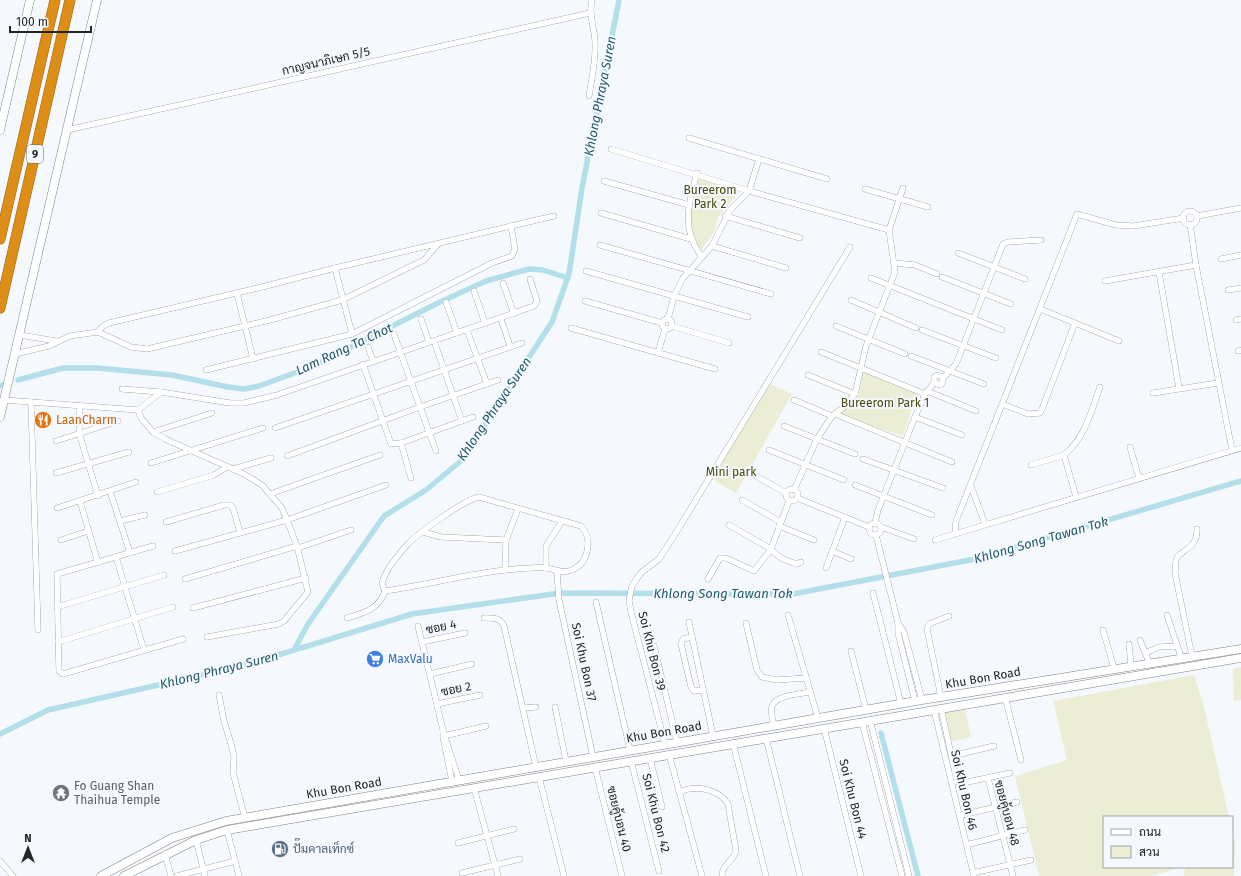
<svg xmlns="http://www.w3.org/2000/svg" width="1241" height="876" viewBox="0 0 1241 876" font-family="'Fira Sans',Sarabun,sans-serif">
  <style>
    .green { fill: #ebedd4 }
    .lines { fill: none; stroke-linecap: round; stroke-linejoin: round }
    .canal { stroke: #b3dfea; stroke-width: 5.5 }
    .minor-casing { stroke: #7e8389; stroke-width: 6 }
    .secondary-casing { stroke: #7e8389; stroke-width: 9 }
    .motorway-casing { stroke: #9b691d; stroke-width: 11 }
    .minor { stroke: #fff; stroke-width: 5.5 }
    .secondary { stroke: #fff; stroke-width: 8 }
    .motorway { stroke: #dc8e17; stroke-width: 10 }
    .labels { text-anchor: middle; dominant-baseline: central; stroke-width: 4; stroke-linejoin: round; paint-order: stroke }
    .shield { fill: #f5f9fe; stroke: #626568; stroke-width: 1 }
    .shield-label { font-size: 11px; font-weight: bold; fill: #232528 }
    .street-label { font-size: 12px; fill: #232528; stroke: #f5f9fe }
    .park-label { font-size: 12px; fill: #484a0f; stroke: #f5f9fe }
    .food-label { font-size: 12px; fill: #c56008; stroke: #f5f9fe; text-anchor: start }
    .shop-label { font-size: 12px; fill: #366cbe; stroke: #f5f9fe; text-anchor: start }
    .worship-label { font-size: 12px; fill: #5b616d; stroke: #f5f9fe; text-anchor: start }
    .service-label { font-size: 12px; fill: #4e5e75; stroke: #f5f9fe; text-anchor: start }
    .water-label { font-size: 13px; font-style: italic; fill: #1f5a66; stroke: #f5f9fe }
  </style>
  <rect width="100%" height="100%" fill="#f5f9fe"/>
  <g class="green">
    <path d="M699,175L738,187L739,192L718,217L715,230L700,252C684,226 691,202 699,175Z"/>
    <path d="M864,367L918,389L903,436L839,415L859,395Z"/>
    <path d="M770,384L792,394L736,493L710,478Z"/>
    <path d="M1241,667V700L1234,701L1233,669Z"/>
    <path d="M1194,675L1203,703L1229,817H1104V867H1183L1151,876H1039L1015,776L1067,760L1053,701Z"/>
    <path d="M964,706L971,737L951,742L945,709Z"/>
    <path d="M1232,832L1235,844L1234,876H1184L1185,867H1232Z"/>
  </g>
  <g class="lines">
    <g class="canal">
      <path d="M18,380L63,368H97L172,375L228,387L244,389L259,386L311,367L440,302L486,281L529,269L543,270L568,278"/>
      <path d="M0,386L5,384"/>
      <path d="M294,650L308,624L384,516L426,490L462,460L552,322L569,274L582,188L619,0"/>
      <path d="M881,733L918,876"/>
      <path d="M0,734L48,710L242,666L412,614L560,593L793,594L975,559L1241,481"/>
    </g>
    <defs>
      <g id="minor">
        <path d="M589,96C592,78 596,60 595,43C595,28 588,16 592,0"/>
        <path d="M67,130L590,13"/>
        <path d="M689,138L827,179"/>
        <path d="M611,149L749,191L759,159"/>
        <path d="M697,173C688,204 681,230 702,257"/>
        <path d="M604,181L689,205"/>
        <path d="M865,189L928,207"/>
        <circle cx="1190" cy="218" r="7"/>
        <path d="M601,213L691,239"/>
        <path d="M725,216L800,238"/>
        <path d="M1197,216L1241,208"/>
        <path d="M1190,224L1196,265L1232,450"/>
        <path d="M511,226L554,216"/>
        <path d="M600,245L771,294"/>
        <path d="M712,246L786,268"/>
        <path d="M958,253L1025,279"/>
        <path d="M1221,259L1241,255"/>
        <path d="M895,263L915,265L937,274"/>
        <path d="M335,268L511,226L515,249L512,256L492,263L352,334"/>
        <path d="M586,271L748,317"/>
        <path d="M1159,272L1179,388"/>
        <path d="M942,277L1011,304"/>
        <path d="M871,278L1002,330"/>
        <path d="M1105,281L1196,265"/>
        <path d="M503,283L514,314"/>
        <path d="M1228,290L1241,288"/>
        <path d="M474,291L485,323"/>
        <path d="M237,293L253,359"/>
        <path d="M851,300L916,328"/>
        <path d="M585,301L662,323"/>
        <path d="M446,302L457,333"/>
        <path d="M421,319L429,342"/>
        <path d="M501,319L510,346"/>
        <path d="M668,319L674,296L683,278L712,246L730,210L749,191L889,230"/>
        <circle cx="667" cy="324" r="5"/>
        <path d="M1236,320L1241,319"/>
        <path d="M1075,323L1119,341"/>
        <path d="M672,326L729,343"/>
        <path d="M836,326L905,354"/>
        <path d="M571,328L715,369"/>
        <path d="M467,330L487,384"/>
        <path d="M922,330L996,358"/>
        <path d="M98,332L103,326L109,323L266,286L335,268L352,334L206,370"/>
        <path d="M394,334L420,407L498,380"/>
        <path d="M20,335L56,341"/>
        <path d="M434,341L462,421"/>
        <path d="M368,347L373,361"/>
        <path d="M1238,351L1241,350"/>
        <path d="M821,352L925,394"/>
        <path d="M658,353L665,329"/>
        <path d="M15,354L49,346L70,336L98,332L131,347L147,349L270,320L342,300L424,260L438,244"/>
        <path d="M911,356L984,384"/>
        <path d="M363,364L391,444L401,443L473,417"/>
        <path d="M808,375L855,394"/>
        <path d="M943,378L956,364L1003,244L1008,242L1041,240"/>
        <path d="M122,389L161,392"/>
        <path d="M927,391L976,411"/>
        <path d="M1153,393L1218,383"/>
        <path d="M4,400L138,410"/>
        <path d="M794,400L832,416"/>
        <path d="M31,402L38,630"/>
        <path d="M1002,404L1028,414L1040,413L1042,409L1075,323L1040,309"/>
        <path d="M80,406L79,433L98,496"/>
        <path d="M835,414L952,462"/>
        <path d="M915,417L962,435"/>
        <path d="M784,426L855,454"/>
        <path d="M275,428L522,343"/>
        <path d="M153,432L212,413"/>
        <path d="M56,441L118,421"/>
        <path d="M401,443L411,478"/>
        <path d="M1130,447L1139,478"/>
        <path d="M769,450L844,480"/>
        <path d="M287,456L420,407L436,451"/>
        <path d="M863,459L943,488"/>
        <path d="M151,463L263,428"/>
        <path d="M1031,465L1064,455"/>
        <path d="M233,469L271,458"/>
        <path d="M56,473L129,452"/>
        <path d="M754,475L786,493"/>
        <path d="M855,485L932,515"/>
        <path d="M971,486L985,524"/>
        <circle cx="792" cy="495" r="6"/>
        <path d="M794,490L817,439L832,416L844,407L855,394L866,346L895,272L889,230L903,188"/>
        <path d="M110,491L130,553"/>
        <path d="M157,492L214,475L227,467"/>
        <path d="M270,494L380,455"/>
        <path d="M479,497L581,526C593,538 589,563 572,570C562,574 556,569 546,568C541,567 535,568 530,568C481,570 433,584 385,591L382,584C384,571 398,555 407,545C418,533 464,500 479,497Z"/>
        <path d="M1076,497L1064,455C1085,438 1091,412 1100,387"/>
        <path d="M797,498L869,527"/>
        <path d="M742,500L781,522"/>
        <path d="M80,501L98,563"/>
        <path d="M789,501L771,549C778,558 787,561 797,564L801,562"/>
        <path d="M57,508L136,482"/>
        <path d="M120,521L145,515"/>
        <path d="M166,522L224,505H230L233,508L240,532"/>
        <path d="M875,523L878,510L915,417L925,394L934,383V377L938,375L942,377L943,381L941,385L934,383"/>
        <circle cx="875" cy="529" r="6"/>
        <path d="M779,526L814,540"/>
        <path d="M881,527L914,539"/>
        <path d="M423,532L441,537L506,540"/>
        <path d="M955,533L956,521L1077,214L1116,225L1133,226L1184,218"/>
        <path d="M876,535L898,623V633L915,701"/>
        <path d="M61,540L88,531"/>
        <path d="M935,540L1241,448"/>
        <path d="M153,546L57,574L59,671L63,674L183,639"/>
        <path d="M298,548L351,530"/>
        <path d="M175,551L287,520L386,485"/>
        <path d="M832,551L851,559"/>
        <path d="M116,557L144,650"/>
        <path d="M546,568V546L562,521"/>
        <path d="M826,568L845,517"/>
        <path d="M505,570L506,540L518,509"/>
        <path d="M557,572L559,600L593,757"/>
        <path d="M185,579L297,546"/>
        <path d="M708,579L720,558H726L754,571L771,549L729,525"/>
        <path d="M873,593L901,704"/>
        <path d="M596,602L630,750"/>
        <path d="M57,607L164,575"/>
        <path d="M193,608L306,578"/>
        <path d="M788,615L818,718"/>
        <path d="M1167,615L1181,657"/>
        <path d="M347,618C364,613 379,609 385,591"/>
        <path d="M484,618C492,618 500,617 504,626L536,767"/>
        <path d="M689,622L713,736"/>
        <path d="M746,623L757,670L762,677L777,680L806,678"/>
        <path d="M898,623L904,632L922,700"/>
        <path d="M418,626L443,730V737L452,781"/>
        <path d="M1103,630L1114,668"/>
        <path d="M207,637L279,624L284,621L308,592L297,546L287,520L282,508L262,485L244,474L165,439L153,432L141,418L138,410L161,392L230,403H244L277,395L534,306L537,301L530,279"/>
        <path d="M691,637L683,639L681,644L691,687L694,691L703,690"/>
        <path d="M1140,640L1149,662"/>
        <path d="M58,642L173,607"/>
        <path d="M422,642L465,633"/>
        <path d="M1129,644L1131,665"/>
        <path d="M654,646L677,742"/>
        <path d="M851,651L866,710"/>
        <path d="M1145,653L1159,647L1177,646"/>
        <path d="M1192,656L1175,573L1176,560L1178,556C1189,547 1197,545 1197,529"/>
        <path d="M430,674L472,664"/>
        <path d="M219,695L224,721L232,747L234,757L233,773L245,818"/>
        <path d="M941,697L927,629L929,624L949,616"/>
        <path d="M1005,697L1021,760"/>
        <path d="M437,704L480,695"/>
        <path d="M555,707L566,761"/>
        <path d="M524,708L536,707"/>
        <path d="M941,708L957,782L963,783L1010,773"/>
        <path d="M934,710L974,876"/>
        <path d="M870,720L909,876"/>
        <path d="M862,722L902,876"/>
        <path d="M774,726C773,720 770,712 772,706C776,695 800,694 810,692"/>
        <path d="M824,728L861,876"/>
        <path d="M443,731L459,780"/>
        <path d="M444,736L486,726"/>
        <path d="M766,738L800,876"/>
        <path d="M733,743L766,876"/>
        <path d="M665,744L631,612L629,600L632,586L637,578L642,572L659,559L677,531L850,247"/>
        <path d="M669,754L702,876"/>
        <path d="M952,756L994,746"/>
        <path d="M650,758L662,807"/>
        <path d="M631,761L659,871"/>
        <path d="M595,767L622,876"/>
        <path d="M539,777L564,876"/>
        <path d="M988,778L1013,876"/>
        <path d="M474,788L498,876"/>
        <path d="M679,792C695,785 718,788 728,804L736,851C733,862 722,864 722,876"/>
        <path d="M962,815L1017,802"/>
        <path d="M227,830L239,876"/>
        <path d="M196,840L205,876"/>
        <path d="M458,843L514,829"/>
        <path d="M970,844L1025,830"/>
        <path d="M165,854L171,876"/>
        <path d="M0,861L13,876"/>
        <path d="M977,872L1031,860"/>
        <path d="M462,873L520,859"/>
        <path d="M177,876L235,861"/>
      </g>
      <g id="secondary">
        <path d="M0,130L30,0"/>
        <path d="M0,417L97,0"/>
        <path d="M101,876L172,838L226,821L922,700L1241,649"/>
        <path d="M124,876L196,840L227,830L1241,658"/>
      </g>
      <g id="motorway">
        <path d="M0,239L55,0"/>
        <path d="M0,308L70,0"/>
      </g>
    </defs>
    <use href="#minor" class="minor-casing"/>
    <use href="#secondary" class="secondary-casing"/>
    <use href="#motorway" class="motorway-casing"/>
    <use href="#minor" class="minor"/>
    <use href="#secondary" class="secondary"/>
    <use href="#motorway" class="motorway"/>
  </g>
  <defs>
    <symbol id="restaurant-disc" viewBox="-11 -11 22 22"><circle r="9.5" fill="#e8710a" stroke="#f5f9fe"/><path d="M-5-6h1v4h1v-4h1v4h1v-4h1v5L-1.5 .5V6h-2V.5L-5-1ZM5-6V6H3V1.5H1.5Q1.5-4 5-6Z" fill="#fff"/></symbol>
    <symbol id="supermarket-disc" viewBox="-11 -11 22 22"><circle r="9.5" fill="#3f7fe0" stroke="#f5f9fe"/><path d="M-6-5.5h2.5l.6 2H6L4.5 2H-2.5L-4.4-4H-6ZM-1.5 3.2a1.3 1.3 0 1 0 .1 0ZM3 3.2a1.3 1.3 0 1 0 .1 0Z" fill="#fff"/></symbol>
    <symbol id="temple-disc" viewBox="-11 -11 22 22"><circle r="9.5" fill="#6b7280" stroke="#f5f9fe"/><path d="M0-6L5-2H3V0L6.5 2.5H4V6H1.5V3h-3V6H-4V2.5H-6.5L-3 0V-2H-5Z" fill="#fff"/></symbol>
    <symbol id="fuel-disc" viewBox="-11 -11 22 22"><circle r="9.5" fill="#5c6f8a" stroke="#f5f9fe"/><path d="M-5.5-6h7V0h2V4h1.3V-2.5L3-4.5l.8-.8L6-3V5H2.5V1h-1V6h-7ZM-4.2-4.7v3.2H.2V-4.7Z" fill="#fff"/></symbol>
  </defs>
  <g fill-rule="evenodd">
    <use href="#restaurant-disc" x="33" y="410" width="20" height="20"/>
    <use href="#supermarket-disc" x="365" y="649" width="20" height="20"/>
    <use href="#temple-disc" x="51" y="783" width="20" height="20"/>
    <use href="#fuel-disc" x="270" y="839" width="20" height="20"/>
  </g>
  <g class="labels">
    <rect class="shield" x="27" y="145" width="16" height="18" rx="3"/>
    <g class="shield-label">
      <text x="35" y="154">9</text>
    </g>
    <g class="street-label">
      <text transform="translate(326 61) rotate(-13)">กาญจนาภิเษก 5/5</text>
      <text transform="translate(441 627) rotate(-12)">ซอย 4</text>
      <text transform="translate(652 651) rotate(76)">Soi Khu Bon 39</text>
      <text transform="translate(584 662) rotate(78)">Soi Khu Bon 37</text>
      <text transform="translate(983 678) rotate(-10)">Khu Bon Road</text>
      <text transform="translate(456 689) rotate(-12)">ซอย 2</text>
      <text transform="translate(664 732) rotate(-10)">Khu Bon Road</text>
      <text transform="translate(344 788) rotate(-10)">Khu Bon Road</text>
      <text transform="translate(964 790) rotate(77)">Soi Khu Bon 46</text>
      <text transform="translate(853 799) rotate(76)">Soi Khu Bon 44</text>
      <text transform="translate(656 813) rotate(76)">Soi Khu Bon 42</text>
      <text transform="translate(1007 813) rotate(75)">ซอยคู้บอน 48</text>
      <text transform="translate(619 819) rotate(76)">ซอยคู้บอน 40</text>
    </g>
    <g class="park-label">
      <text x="710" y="190">Bureerom<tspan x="710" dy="14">Park 2</tspan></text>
      <text x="885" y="403">Bureerom Park 1</text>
      <text x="731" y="472">Mini park</text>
    </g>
    <g class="food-label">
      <text x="56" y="420">LaanCharm</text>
    </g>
    <g class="shop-label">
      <text x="388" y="659">MaxValu</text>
    </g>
    <g class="worship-label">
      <text x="74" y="786">Fo Guang Shan<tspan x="74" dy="14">Thaihua Temple</tspan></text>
    </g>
    <g class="service-label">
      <text x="293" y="849">ปั๊มคาลเท็กซ์</text>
    </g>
    <g class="water-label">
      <text transform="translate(600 96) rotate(-79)">Khlong Phraya Suren</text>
      <text transform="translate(344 349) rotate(-25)">Lam Rang Ta Chot</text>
      <text transform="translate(494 409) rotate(-56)">Khlong Phraya Suren</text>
      <text transform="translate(1041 540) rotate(-16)">Khlong Song Tawan Tok</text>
      <text x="723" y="593">Khlong Song Tawan Tok</text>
      <text transform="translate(219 670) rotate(-14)">Khlong Phraya Suren</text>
    </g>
  </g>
  <rect x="1103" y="816" width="130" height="52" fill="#f5f9fe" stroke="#a1a4a8"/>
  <rect x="1111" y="829" width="20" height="6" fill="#ffffff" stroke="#a1a4a8"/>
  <text x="1139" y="836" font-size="12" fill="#232528">ถนน</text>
  <rect x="1111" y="846" width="20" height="12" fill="#ebedd4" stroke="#a1a4a8"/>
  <text x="1139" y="856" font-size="12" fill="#232528">สวน</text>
  <g transform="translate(28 848)" stroke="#f5f9fe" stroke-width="3" paint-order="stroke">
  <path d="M0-3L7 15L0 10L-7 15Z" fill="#232528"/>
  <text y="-6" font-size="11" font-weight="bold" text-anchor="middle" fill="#232528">N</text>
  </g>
  <path d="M10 26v6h81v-6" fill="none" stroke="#232528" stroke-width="2"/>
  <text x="16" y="26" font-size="12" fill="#232528" stroke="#f5f9fe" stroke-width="3" paint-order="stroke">100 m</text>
</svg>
